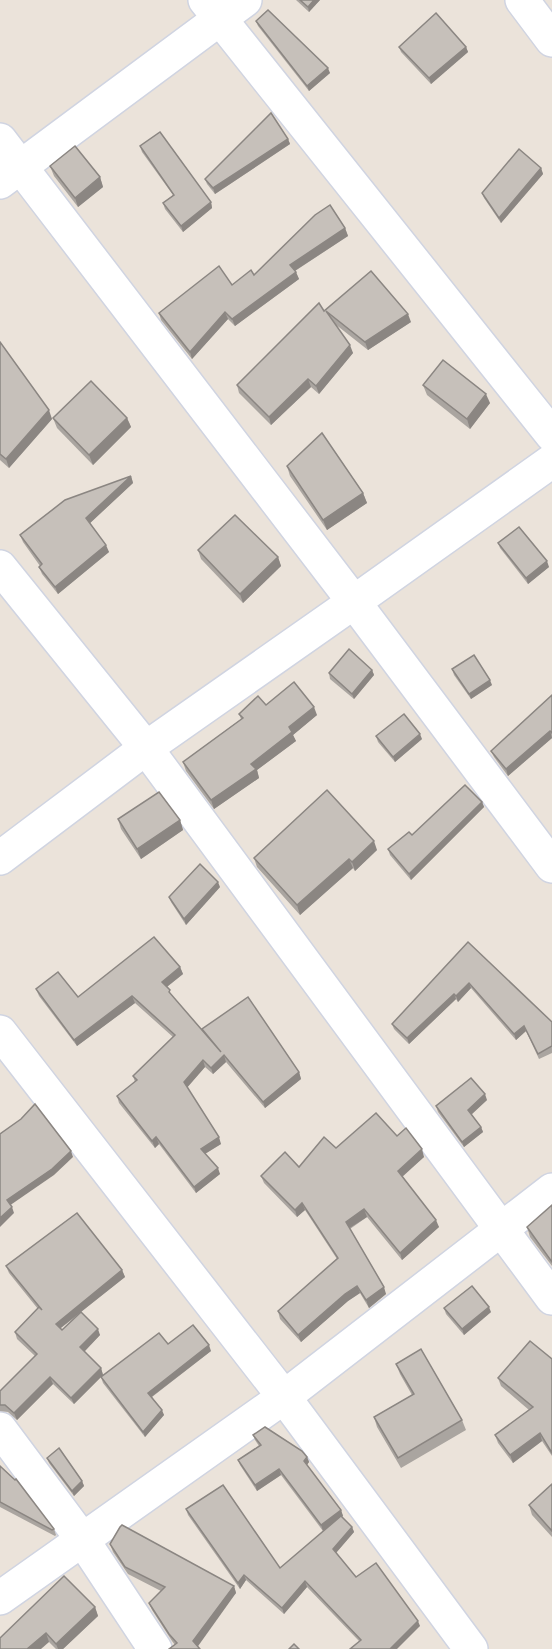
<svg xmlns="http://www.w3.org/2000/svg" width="552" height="1649" viewBox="0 0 552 1649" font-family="Commissioner,sans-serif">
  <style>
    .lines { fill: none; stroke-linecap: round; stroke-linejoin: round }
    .minor-casing { stroke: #d0d4e1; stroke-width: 36 }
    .tertiary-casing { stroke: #d0d4e1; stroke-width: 36 }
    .minor { stroke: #fff; stroke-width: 33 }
    .tertiary { stroke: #fff; stroke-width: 33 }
    .wall { fill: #aaa5a0; fill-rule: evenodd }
    .shaded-wall { fill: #8b8682 }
    .building { fill: #c6c0ba; stroke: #8b8682; stroke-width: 1.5 }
  </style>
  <rect width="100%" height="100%" fill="#ebe3da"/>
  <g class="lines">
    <defs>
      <g id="minor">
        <path d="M205,0L552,435"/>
        <path d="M522,0L552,40"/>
        <path d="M0,140L354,602L552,866"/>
        <path d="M0,182L245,0"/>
        <path d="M0,567L146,748L552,1298"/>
        <path d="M0,1032L284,1397L471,1649"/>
        <path d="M0,1429L82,1539L155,1649"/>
        <path d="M0,1598L284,1397L552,1190"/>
      </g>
      <path id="tertiary" d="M0,858L146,748L354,602L552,461"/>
    </defs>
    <use href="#minor" class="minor-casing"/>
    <use href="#tertiary" class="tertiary-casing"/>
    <use href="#minor" class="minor"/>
    <use href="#tertiary" class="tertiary"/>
  </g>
  <g class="wall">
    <path d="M296,0H320L309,12Z"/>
    <path d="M256,21L330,73L309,91L258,26Z"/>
    <path d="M399,47H466L468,52L431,84L401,52Z"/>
    <path d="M288,139L290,144L215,194L207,184L205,179Z"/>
    <path d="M140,146L211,202L212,208L183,232L165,209L163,203L173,195L142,152Z"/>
    <path d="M50,166L100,177L103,187L78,207L54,176Z"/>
    <path d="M541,168L543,174L501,223L484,198L482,193Z"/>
    <path d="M345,228L348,236L295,271L299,279L235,326L228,319L192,359L161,320L159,313L232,285L254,275Z"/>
    <path d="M324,311L411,322L368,350L335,324L353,353L319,394L311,387L271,425L239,393L237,385Z"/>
    <path d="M0,342L52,419L9,468L0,460Z"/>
    <path d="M423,385L490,403L470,429L427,395Z"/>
    <path d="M53,418H127L131,427L93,465L57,428Z"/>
    <path d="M287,466L363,493L367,503L327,530L290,476Z"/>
    <path d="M131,476L133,483L90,523L109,552L58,594L42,574L39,567L40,566L23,542L20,535Z"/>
    <path d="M498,543L549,567L528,584L500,548Z"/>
    <path d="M198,550L278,557L281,566L243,603L201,559Z"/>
    <path d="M452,669L492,685L471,699L454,675Z"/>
    <path d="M372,670L374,675L354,699L330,679L329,673Z"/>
    <path d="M552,695V738L508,776L494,757L491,751Z"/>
    <path d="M266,705L317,715L293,735L296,741L257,770L259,778L214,809L186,771L183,762L241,719L239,714Z"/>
    <path d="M376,736L422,739L395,762L378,742Z"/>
    <path d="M482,802L484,807L411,880L390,855L388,849L412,835Z"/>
    <path d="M118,819L180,820L183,830L141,859L121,829Z"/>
    <path d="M377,850L355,871L353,868L300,915L257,867L254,858Z"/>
    <path d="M220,887L186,925L171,902L169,897Z"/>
    <path d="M468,942L552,1022V1053L539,1059L526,1031L516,1040L471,988L458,1002L456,999L409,1044L394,1029L392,1024Z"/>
    <path d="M180,967L183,974L167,987L172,996L203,1031L299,1072L301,1079L265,1108L226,1062L213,1074L205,1067L187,1087L221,1144L205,1154L220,1174L196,1193L159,1144L155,1148L119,1103L117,1096L135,1082L133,1076L173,1037L135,1003L77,1046L39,996L36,989L78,997Z"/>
    <path d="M487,1100L471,1114L481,1127L483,1132L464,1147L438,1112L436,1106Z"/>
    <path d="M397,1136L424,1157L402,1176L439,1227L402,1260L367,1217L350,1229L386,1294L369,1308L360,1293L348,1301L301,1342L280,1319L278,1311L337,1259L305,1210L297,1217L264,1183L261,1176L299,1167L336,1148Z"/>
    <path d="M552,1205V1266L530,1237L527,1227Z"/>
    <path d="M6,1266L122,1270L125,1277L81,1312L100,1335L84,1352L101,1368L103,1375L168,1344L211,1351L152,1397L164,1415L145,1437L103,1383L101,1377L74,1404L53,1384L17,1420L8,1412L0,1411V1391L35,1356L17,1339L15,1332L38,1309L9,1273ZM79,1314L62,1330L61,1328Z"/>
    <path d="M444,1308L491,1312L464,1335L446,1314Z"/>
    <path d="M552,1359V1456L542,1441L513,1463L498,1443L495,1435L529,1410L501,1386L498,1378Z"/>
    <path d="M396,1364L462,1420L466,1430L401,1468L377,1427L374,1417L412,1395L400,1374Z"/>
    <path d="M253,1435L307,1457L309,1462L307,1465L341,1510L343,1516L341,1517L352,1527L354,1532L336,1553L356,1577L420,1626L359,1641L307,1587L284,1614L246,1580L240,1589L188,1515L186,1509L280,1568L337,1520L323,1531L281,1475L257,1491L240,1465L238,1460L259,1446L255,1440Z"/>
    <path d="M47,1458L82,1481L84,1486L74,1496L49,1463Z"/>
    <path d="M0,1466L54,1529L56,1535L55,1536L0,1507Z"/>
    <path d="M552,1484V1537L532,1515L529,1505Z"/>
    <path d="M110,1544L234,1586L236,1593L175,1645L172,1641L152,1610L149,1603L161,1591L128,1574L113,1552Z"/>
    <path d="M95,1607L98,1616L63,1649H56L49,1642L0,1649Z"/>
  </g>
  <g class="shaded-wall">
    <path d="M314,0H320L309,12L308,7Z"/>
    <path d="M466,47L468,52L431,84L429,78Z"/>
    <path d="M328,68L330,73L309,91L307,86Z"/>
    <path d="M288,139L290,144L215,194L213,188Z"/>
    <path d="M541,168L543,174L501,223L499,218Z"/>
    <path d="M100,177L103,187L78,207L75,198Z"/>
    <path d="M211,202L212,208L183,232L181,226Z"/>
    <path d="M345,228L348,236L293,272L290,265Z"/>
    <path d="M296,272L299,279L235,326L232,319Z"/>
    <path d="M225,312L228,319L192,359L190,352Z"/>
    <path d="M408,314L411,322L368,350L365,342Z"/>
    <path d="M350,345L353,353L319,394L316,386Z"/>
    <path d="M308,379L311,387L271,425L269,417Z"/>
    <path d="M486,394L490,403L470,429L467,419Z"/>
    <path d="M49,410L52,419L9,468L6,459Z"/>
    <path d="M127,418L131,427L93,465L89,455Z"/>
    <path d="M131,476L133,483L88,525L86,518Z"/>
    <path d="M363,493L367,503L327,530L323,520Z"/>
    <path d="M106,545L109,552L58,594L55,587Z"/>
    <path d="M278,557L281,566L243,603L240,594Z"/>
    <path d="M547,561L549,567L528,584L526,578Z"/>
    <path d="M372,670L374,675L354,699L352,694Z"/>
    <path d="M490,680L492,685L471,699L469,694Z"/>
    <path d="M314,707L317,715L293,735L296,741L257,770L259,778L214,809L211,800L289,727Z"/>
    <path d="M550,731L552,738L508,776L506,769Z"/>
    <path d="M420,734L422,739L395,762L393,757Z"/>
    <path d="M482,802L484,807L411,880L409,874Z"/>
    <path d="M180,820L183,830L141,859L137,849Z"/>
    <path d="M374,841L377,850L355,871L352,862Z"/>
    <path d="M349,859L353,868L300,915L297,905Z"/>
    <path d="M218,882L220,887L186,925L184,919Z"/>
    <path d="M180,967L183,974L164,989L162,982Z"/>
    <path d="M469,983L471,988L458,1002L456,996Z"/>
    <path d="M454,994L456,999L409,1044L407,1038Z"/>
    <path d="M132,996L135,1003L77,1046L74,1040Z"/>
    <path d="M524,1026L526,1031L516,1040L514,1034Z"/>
    <path d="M224,1055L226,1062L213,1074L211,1068Z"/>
    <path d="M203,1060L205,1067L186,1089L184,1082Z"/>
    <path d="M299,1072L301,1079L265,1108L263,1102Z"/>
    <path d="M485,1094L487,1100L470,1116L468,1110Z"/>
    <path d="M481,1127L483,1132L464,1147L462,1142Z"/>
    <path d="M156,1137L159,1144L155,1148L152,1141Z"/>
    <path d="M219,1137L221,1144L203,1155L201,1149Z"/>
    <path d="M422,1149L424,1157L401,1178L398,1171Z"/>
    <path d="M71,1151L73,1157L54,1175L9,1206L7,1200Z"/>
    <path d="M218,1168L220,1174L196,1193L194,1187Z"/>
    <path d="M302,1203L305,1210L297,1217L295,1210Z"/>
    <path d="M12,1207L14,1213L0,1227V1218Z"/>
    <path d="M364,1209L367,1217L348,1229L346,1222Z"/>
    <path d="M436,1220L439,1227L402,1260L400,1253Z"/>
    <path d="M122,1270L125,1277L58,1330L56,1324Z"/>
    <path d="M357,1286L360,1293L348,1301L301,1342L298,1335L345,1294Z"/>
    <path d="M384,1287L386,1294L369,1308L366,1300Z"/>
    <path d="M489,1307L491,1312L464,1335L462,1329Z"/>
    <path d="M98,1329L100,1335L82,1354L80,1347Z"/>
    <path d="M209,1345L211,1351L150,1398L148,1393Z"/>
    <path d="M101,1368L103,1375L74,1404L71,1398Z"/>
    <path d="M50,1377L53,1384L17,1420L14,1413Z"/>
    <path d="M162,1410L164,1415L145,1437L143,1432Z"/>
    <path d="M540,1433L542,1441L513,1463L510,1455Z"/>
    <path d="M307,1457L309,1462L306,1466L304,1461Z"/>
    <path d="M279,1469L281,1475L257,1491L255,1485Z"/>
    <path d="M82,1481L84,1486L74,1496L72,1491Z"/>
    <path d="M341,1510L343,1516L323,1531L321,1525Z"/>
    <path d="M352,1527L354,1532L335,1554L333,1549Z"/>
    <path d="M244,1575L246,1580L240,1589L238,1583Z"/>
    <path d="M305,1581L307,1587L284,1614L282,1608Z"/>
    <path d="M234,1586L236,1593L196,1649L193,1641Z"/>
    <path d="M95,1607L98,1616L63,1649H58L56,1644Z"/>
    <path d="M418,1621L420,1626L397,1649H390Z"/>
    <path d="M46,1633L49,1642L41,1649H27Z"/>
  </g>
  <g class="building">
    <path d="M300,0H314L308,7Z"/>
    <path d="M268,10L328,68L307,86L256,21Z"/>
    <path d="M436,13L466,47L429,78L399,47Z"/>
    <path d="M271,113L288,139L213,188L205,179Z"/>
    <path d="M160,132L211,202L181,226L163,203L174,195L140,146Z"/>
    <path d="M75,146L100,177L75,198L50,166Z"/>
    <path d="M519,149L541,168L499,218L482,193Z"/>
    <path d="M330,205L345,228L290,265L296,272L232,319L225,312L190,352L159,313L219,266L232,285L251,270L254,275L315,215Z"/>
    <path d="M371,271L408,314L365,342L326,311L350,345L316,386L308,379L269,417L237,385L319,303L324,311Z"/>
    <path d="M0,342L49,410L6,459L0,454Z"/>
    <path d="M443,360L486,394L467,419L423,385Z"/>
    <path d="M91,381L127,418L89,455L53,418Z"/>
    <path d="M322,433L363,493L323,520L287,466Z"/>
    <path d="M131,476L86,518L106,545L55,587L39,567L42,564L20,535L65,500Z"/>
    <path d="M235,515L278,557L240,594L198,550Z"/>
    <path d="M519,527L547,561L526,578L498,543Z"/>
    <path d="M349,649L372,670L352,694L329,673Z"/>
    <path d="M474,655L490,680L469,694L452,669Z"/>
    <path d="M294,682L314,707L289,727L292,732L251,764L256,769L211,800L183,762L243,718L239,714L258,696L266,705Z"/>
    <path d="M552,695V733L550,731L506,769L491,751Z"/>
    <path d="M404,714L420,734L393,757L376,736Z"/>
    <path d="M465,785L482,802L409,874L388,849L409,832L412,835Z"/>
    <path d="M327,790L374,841L352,862L349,859L297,905L254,858Z"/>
    <path d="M159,792L180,820L137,849L118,819Z"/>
    <path d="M200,864L218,882L184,919L169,897Z"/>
    <path d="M154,937L180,967L162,982L170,990L169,992L221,1052L202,1029L248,997L299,1072L263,1102L224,1055L211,1068L203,1060L184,1082L219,1137L201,1149L218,1168L194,1187L156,1137L152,1141L117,1096L137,1080L133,1076L175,1035L132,996L74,1040L36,989L58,972L78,997Z"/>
    <path d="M468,942L552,1022V1046L538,1054L524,1026L514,1034L469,983L456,996L454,994L407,1038L392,1024Z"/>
    <path d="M471,1078L485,1094L468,1110L481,1127L462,1142L436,1106Z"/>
    <path d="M35,1104L71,1151L52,1169L7,1200L12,1207L0,1218V1134L21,1119Z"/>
    <path d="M376,1113L397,1136L406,1128L422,1149L398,1171L436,1220L400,1253L364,1209L346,1222L384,1287L366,1300L357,1286L345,1294L298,1335L278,1311L338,1258L302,1203L295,1210L261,1176L285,1152L299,1167L324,1137L336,1148Z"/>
    <path d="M552,1205V1262L527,1227Z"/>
    <path d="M77,1213L122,1270L56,1324L62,1330L81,1312L98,1329L80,1347L101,1368L71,1398L50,1377L14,1413L5,1405H0V1391L37,1354L15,1332L39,1307L42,1310L6,1266Z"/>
    <path d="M472,1286L489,1307L462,1329L444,1308Z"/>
    <path d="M193,1325L209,1345L148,1393L162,1410L143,1432L101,1377L159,1333L168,1344Z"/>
    <path d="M530,1341L552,1359V1453L540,1433L510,1455L495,1435L533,1407L498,1378Z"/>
    <path d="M421,1349L462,1420L398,1458L374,1417L414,1394L396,1364Z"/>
    <path d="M265,1427L302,1451L307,1457L304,1461L341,1510L321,1525L279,1469L255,1485L238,1460L261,1445L253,1435Z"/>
    <path d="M59,1448L82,1481L72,1491L47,1458Z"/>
    <path d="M0,1466L15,1480L16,1479L54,1529L52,1530L0,1502Z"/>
    <path d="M552,1484V1531L529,1505Z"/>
    <path d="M223,1485L280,1568L341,1516L352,1527L333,1549L356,1577L376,1563L418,1621L390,1649H350L361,1640L305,1581L282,1608L244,1575L238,1583L186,1509Z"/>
    <path d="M122,1525L234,1586L193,1641L200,1649H169L177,1643L169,1634L149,1603L165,1587L125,1567L110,1544L120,1527Z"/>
    <path d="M64,1576L95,1607L56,1644L46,1633L27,1649H0V1638Z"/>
    <path d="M294,1644L299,1649H289Z"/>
  </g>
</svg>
